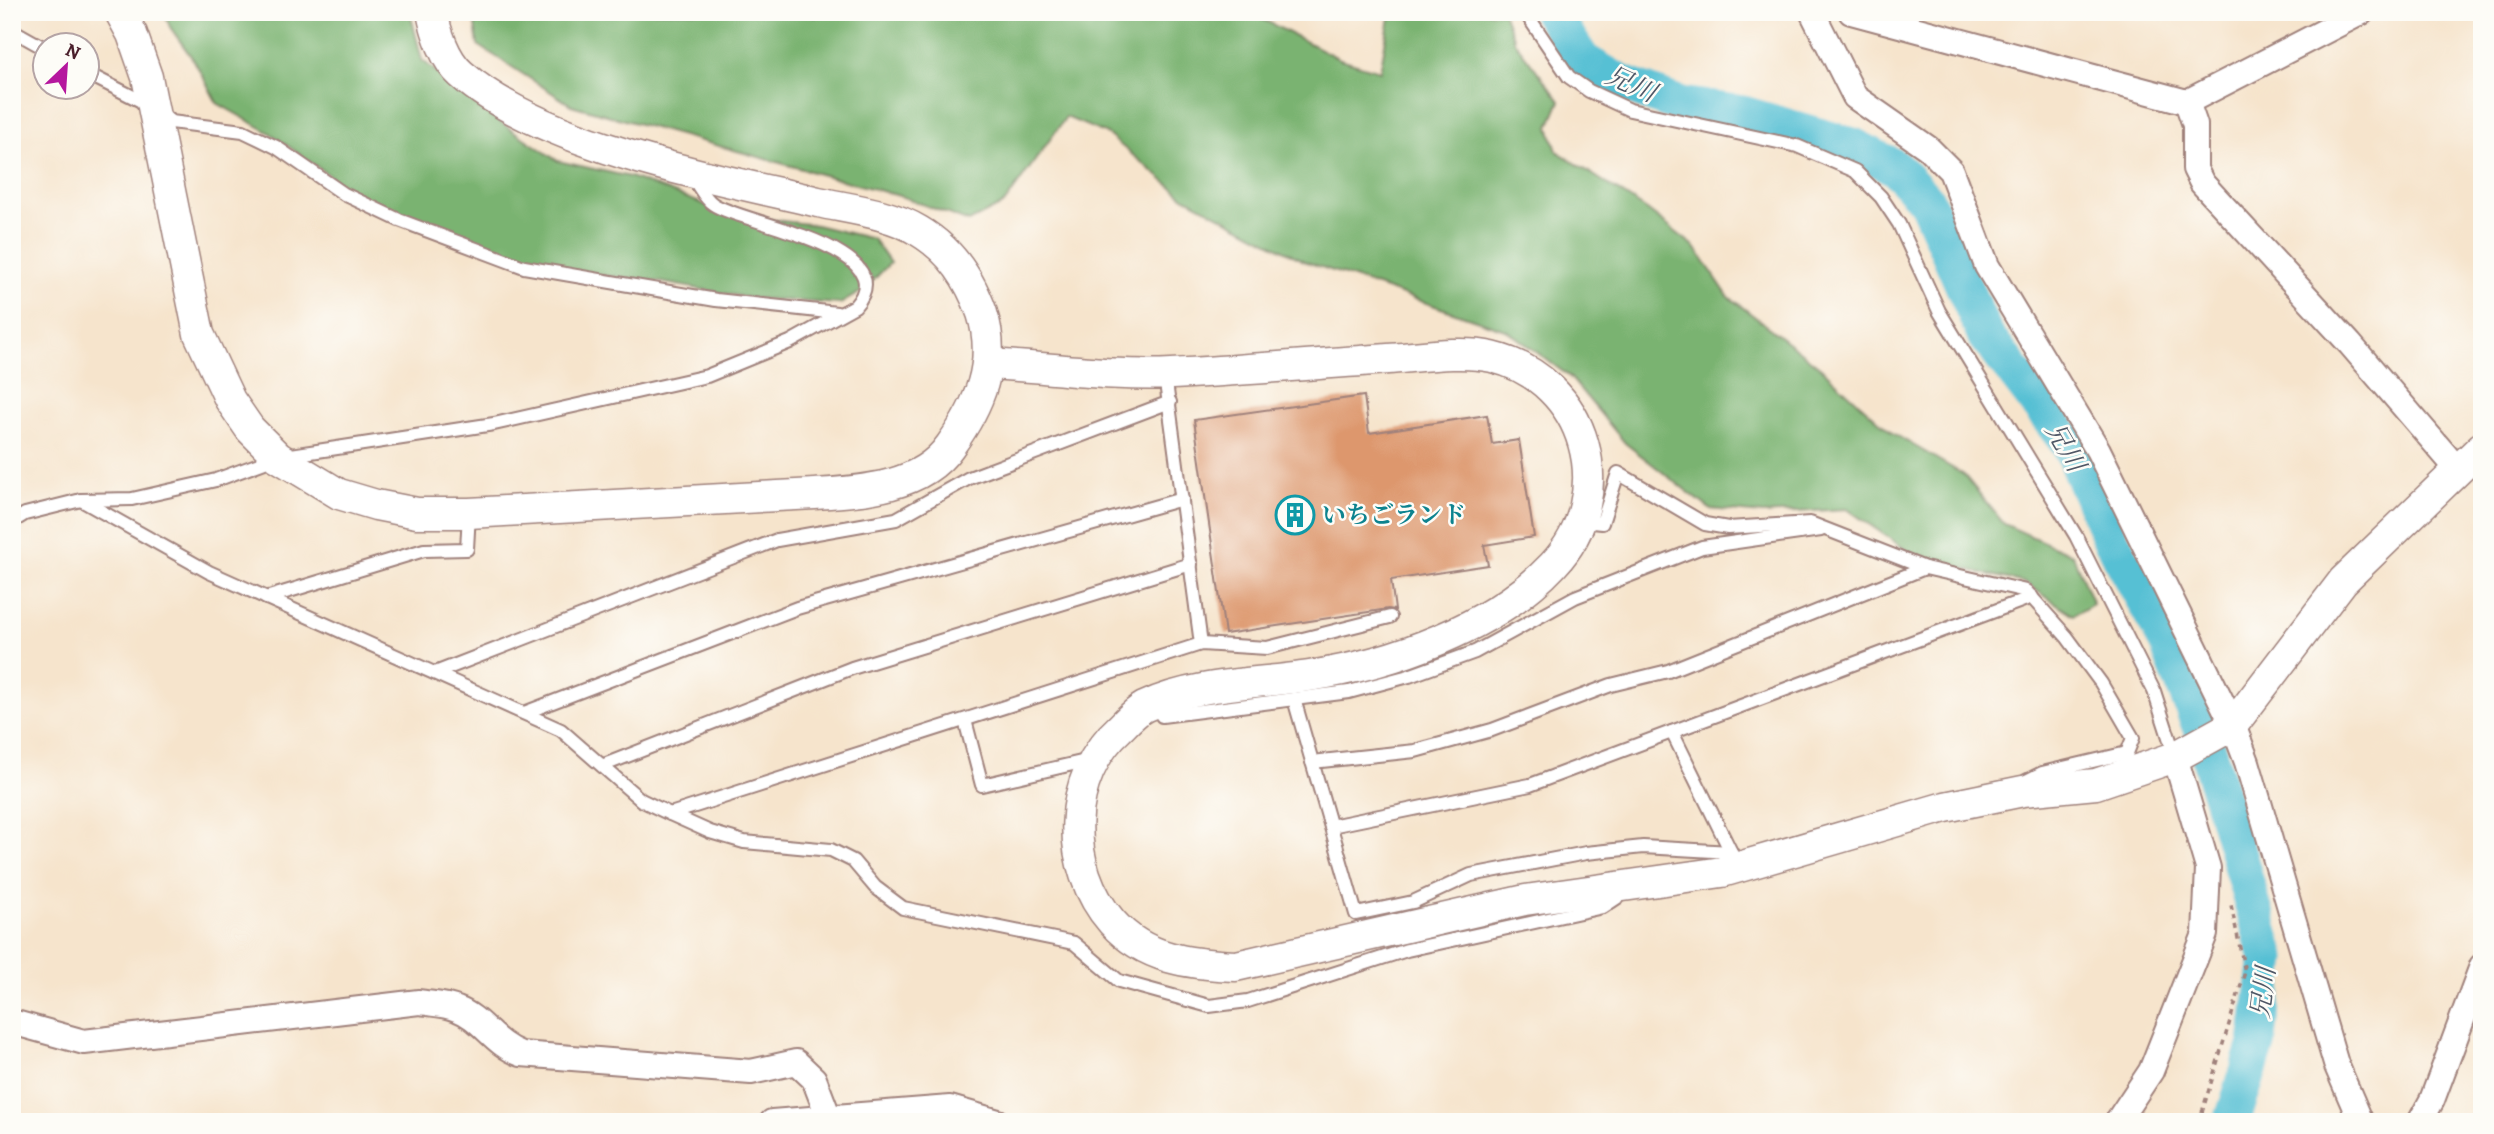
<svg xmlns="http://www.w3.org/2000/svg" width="2494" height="1134" viewBox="0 0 2494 1134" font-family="Alegreya,'Noto Serif JP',serif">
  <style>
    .forest { fill: #7ab371; stroke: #62694e; stroke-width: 2 }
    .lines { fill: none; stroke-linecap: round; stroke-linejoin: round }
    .river { stroke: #57c0d4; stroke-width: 37 }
    .building { fill: #dd976d }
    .service-casing { stroke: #a0827c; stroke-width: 16 }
    .minor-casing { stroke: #a0827c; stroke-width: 28 }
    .tertiary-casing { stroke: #a0827c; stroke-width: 33 }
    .path { stroke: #a0827c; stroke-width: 3.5; stroke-dasharray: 5 5; stroke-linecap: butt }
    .service { stroke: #fff; stroke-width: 12 }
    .minor { stroke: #fff; stroke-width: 24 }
    .tertiary { stroke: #fff; stroke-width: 30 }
    .labels { text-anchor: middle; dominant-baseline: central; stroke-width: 5; stroke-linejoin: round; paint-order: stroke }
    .culture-label { font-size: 24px; font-weight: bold; fill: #0d838f; stroke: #fdfcf7; text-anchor: start }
    .water-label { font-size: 26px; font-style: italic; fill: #4f5766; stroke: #fdfcf7 }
  </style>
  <rect width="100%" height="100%" fill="#fdfcf7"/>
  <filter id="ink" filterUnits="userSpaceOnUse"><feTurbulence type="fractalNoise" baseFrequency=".0143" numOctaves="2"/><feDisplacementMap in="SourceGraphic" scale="14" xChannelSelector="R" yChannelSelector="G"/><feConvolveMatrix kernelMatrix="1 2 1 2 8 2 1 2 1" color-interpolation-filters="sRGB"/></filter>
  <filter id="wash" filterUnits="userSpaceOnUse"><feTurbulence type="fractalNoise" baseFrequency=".00686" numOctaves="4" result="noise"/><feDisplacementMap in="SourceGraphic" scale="28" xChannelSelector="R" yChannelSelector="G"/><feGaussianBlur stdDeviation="1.57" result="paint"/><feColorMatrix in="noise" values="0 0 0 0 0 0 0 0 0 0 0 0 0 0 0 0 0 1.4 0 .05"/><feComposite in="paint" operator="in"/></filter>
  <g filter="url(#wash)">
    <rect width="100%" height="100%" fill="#f6e4cc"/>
    <g class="forest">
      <path d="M164,12H410L422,60L484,111L558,161L630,177L733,215L816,225L873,239L890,263L864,290L840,304L750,298L660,282L562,271L415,225L348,189L270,133L217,103L195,62L170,27Z"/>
      <path d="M473,12H803L815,17L821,12H1221L1262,19L1340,59L1380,71L1391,12H1503L1515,42L1560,101L1549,127L1557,151L1647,210L1694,246L1728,296L1821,368L1891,432L1964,475L2004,524L2073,555L2093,604L2074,615L2025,583L1918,558L1847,509L1763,514L1710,509L1625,443L1570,377L1508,331L1304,261L1184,197L1107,134L1066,117L1004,204L969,222L903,197L571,105L478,45Z"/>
    </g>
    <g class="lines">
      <path class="river" d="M1551,12L1583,61L1619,82L1681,105L1743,114L1853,146L1896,168L1927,202L1984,333L2069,444L2108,534L2167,642L2202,731L2268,958L2257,1044L2232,1122"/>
    </g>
    <g id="blocks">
      <path class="building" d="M1364,396L1369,433L1487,415L1492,444L1519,440L1534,537L1484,545L1488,565L1391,580L1395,610L1388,609L1225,634L1194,420Z"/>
    </g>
  </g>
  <g filter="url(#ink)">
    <use href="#blocks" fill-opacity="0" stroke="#a0827c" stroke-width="2"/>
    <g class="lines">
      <defs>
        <g id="service">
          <path d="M1525,12L1569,77L1589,91L1630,110L1797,146L1855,171L1881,197L1899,224L1939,311L2076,536L2154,691L2175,756"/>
          <path d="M12,30L46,49"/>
          <path d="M88,74L153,107L171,122L243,131L276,147L344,194L399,220L524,267L716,300L837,313"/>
          <path d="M1165,375L1201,644"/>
          <path d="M81,500L209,572L561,730L641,800L670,814L710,832L744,842L831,850L853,861L875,887L903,908L1074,943L1119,981L1209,1006L1248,1001L1407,950L1603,907L1621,895"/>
          <path d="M1583,521L1602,523L1618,473L1705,524L1728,528L1810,523L1925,568L2026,591L2067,637L2101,683L2133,738L2127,753L2042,773L2026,781"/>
          <path d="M12,522L25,514L81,500L132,499L216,480L278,457L494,424L707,376L790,342L855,306C907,247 739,223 713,204C705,199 699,186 693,178"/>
          <path d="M266,598L424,550L467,549L469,513"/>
          <path d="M435,673L777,540L896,519L969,478L1170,402"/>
          <path d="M1294,699L1356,914L1413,902L1471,875L1586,853L1643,847L1731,852L1738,868"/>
          <path d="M1155,704L1162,716L1349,692L1409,676L1475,652L1575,597L1702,547L1821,530"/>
          <path d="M524,713L797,608L1182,499"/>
          <path d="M965,720L982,785L1090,760"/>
          <path d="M1672,732L1731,852"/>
          <path d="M1312,762L1415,751L1492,730L1611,685L1668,671L1925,568"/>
          <path d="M604,765L852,668L1191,564"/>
          <path d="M670,814L1201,644L1267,648L1390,617"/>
          <path d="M1331,826L1530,785L2032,597"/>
        </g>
        <g id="minor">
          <path d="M1812,12L1855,97L1928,148L1951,171L1987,266L2098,450L2233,725L2247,762L2336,1064L2361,1122"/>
          <path d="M1851,12L2187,102L2362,12"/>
          <path d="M2187,102L2195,125V169L2202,183L2350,344L2459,471"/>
          <path d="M12,1022L84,1042L419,1002C431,1004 446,1004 457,1009C482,1018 493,1044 521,1054L751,1072L796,1062L814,1079L829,1118"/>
          <path d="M772,1122L950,1108L998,1122"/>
          <path d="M2117,1122L2151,1071L2205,934L2208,868L2175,757"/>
          <path d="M2420,1122L2432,1100L2482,966"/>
        </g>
        <g id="tertiary">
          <path d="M120,12L132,34L147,77L199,334L230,400L250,429L278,457L339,494L376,505L417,513H469L815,494C861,491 921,488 950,446C979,406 998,363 982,313C970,279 951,250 919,231C890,213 850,209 818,202C712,177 543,146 461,74C445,60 436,32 432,12"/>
          <path d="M988,364C1047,367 1113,377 1172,374C1244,370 1316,364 1388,359C1418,357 1462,350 1492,357C1588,380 1619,495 1553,565C1495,627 1391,664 1309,676C1255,684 1195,683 1144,707C1135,712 1127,721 1120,728C1065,777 1064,867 1112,922C1145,959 1189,964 1236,966L1525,900L1722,872L1945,807L2023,791L2096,784L2175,757L2233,725L2343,581L2482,447"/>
        </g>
      </defs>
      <use href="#service" class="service-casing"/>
      <use href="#minor" class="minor-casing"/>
      <use href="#tertiary" class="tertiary-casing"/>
      <path class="path" d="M2199,1122L2245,972L2231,905"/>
      <use href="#service" class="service"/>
      <use href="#minor" class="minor"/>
      <use href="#tertiary" class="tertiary"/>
    </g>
  </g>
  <defs>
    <symbol id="building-ring" viewBox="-11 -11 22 22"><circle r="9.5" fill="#fdfcf7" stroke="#0f9aa8" stroke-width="1.5"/><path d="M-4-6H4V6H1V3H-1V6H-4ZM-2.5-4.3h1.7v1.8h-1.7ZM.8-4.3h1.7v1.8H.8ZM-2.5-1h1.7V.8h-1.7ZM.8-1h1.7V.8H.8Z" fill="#0f9aa8"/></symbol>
  </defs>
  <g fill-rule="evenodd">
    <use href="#building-ring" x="1273" y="493" width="44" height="44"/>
  </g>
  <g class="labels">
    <g class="culture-label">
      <text x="1322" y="515">いちごランド</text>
    </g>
    <g class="water-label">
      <text transform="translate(1631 84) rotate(24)">兄川</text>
      <text transform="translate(2065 447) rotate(60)">兄川</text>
      <text transform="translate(2263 993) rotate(-83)">兄川</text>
    </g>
  </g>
  <rect width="2494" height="1134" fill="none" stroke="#fdfcf7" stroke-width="42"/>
  <g transform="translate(66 66) rotate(25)"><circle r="33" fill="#fdfcf7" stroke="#b5a4a5" stroke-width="2"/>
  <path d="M0-5L12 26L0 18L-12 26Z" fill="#b5179e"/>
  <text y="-10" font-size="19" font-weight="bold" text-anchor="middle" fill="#4a1f2b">N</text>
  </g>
</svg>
